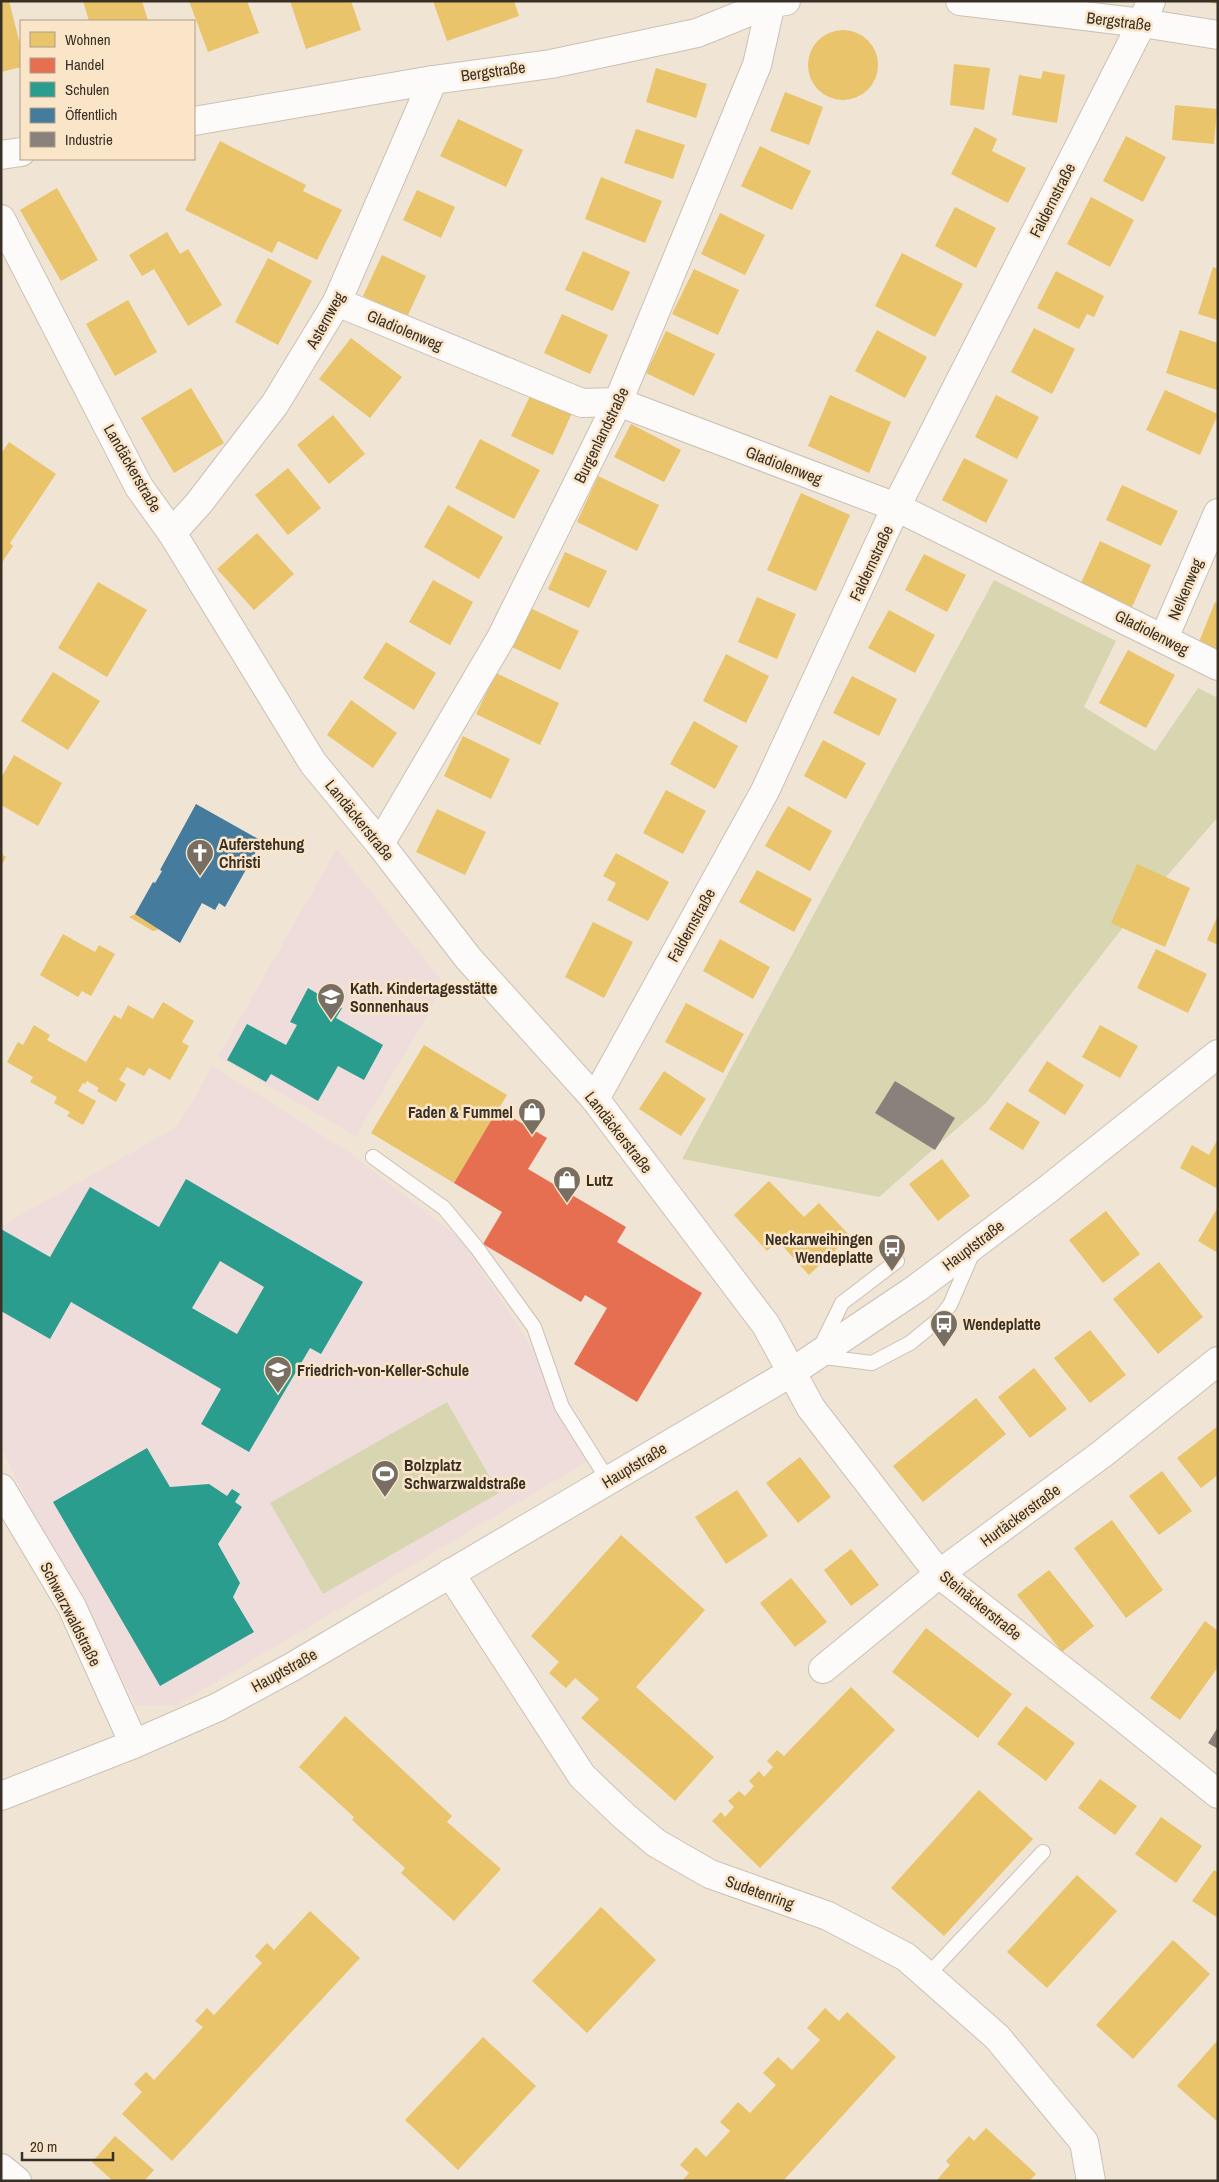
<svg xmlns="http://www.w3.org/2000/svg" width="1219" height="2182" viewBox="0 0 1219 2182" font-family="'Archivo Narrow',sans-serif">
  <style>
    .education { fill: #efdddc }
    .green { fill: #d8d6b0 }
    .homes { fill: #e9c46a }
    .shops { fill: #e76f51 }
    .schools { fill: #2a9d8f; fill-rule: evenodd }
    .public { fill: #457b9d }
    .industry { fill: #8a817c }
    .lines { fill: none; stroke-linecap: round; stroke-linejoin: round }
    .lane-casing { stroke: #cac1b5; stroke-width: 16 }
    .street-casing { stroke: #cac1b5; stroke-width: 30 }
    .lane { stroke: #fdfbf9; stroke-width: 14 }
    .street { stroke: #fdfbf9; stroke-width: 28 }
    .labels { text-anchor: middle; dominant-baseline: central; stroke-width: 5; stroke-linejoin: round; paint-order: stroke }
    .street-label { font-size: 16px; fill: #383025; stroke: #fbe5c9 }
    .poi-label { font-size: 16px; font-weight: bold; fill: #383025; stroke: #fbe5c9; text-anchor: start }
  </style>
  <rect width="100%" height="100%" fill="#f0e4d4"/>
  <g class="education">
    <path d="M337,849L445,985L356,1136L218,1057Z"/>
    <path d="M213,1066L349,1152L462,1240L529,1343L588,1461L177,1705L137,1706L29,1507L1,1446V1226L177,1127Z"/>
  </g>
  <g class="green">
    <path d="M994,580L1116,641L1084,707L1155,751L1198,688L1218,698V817L1128,921L986,1103L879,1197L682,1159Z"/>
    <path d="M447,1402L499,1493L323,1594L270,1503Z"/>
  </g>
  <g class="homes">
    <path d="M1,1H9L21,48V67L1,72Z"/>
    <path d="M83,1H142L148,21H89Z"/>
    <path d="M189,1H247L259,33L208,52Z"/>
    <path d="M290,1H351L361,30L306,49Z"/>
    <path d="M433,1H514L519,16L447,41Z"/>
    <path d="M1205,1H1218V4L1205,2Z"/>
    <circle cx="843" cy="65" r="35"/>
    <path d="M954,64L990,68L984,110L950,105Z"/>
    <path d="M656,68L707,84L696,118L646,102Z"/>
    <path d="M1043,71L1065,75L1057,123L1012,115L1019,75L1041,79Z"/>
    <path d="M785,92L823,107L809,145L770,131Z"/>
    <path d="M1175,105L1217,109L1214,144L1172,140Z"/>
    <path d="M458,119L523,150L506,187L440,156Z"/>
    <path d="M975,127L997,139L992,151L1026,168L1008,203L951,174Z"/>
    <path d="M636,129L685,145L673,179L624,163Z"/>
    <path d="M1126,136L1166,157L1143,202L1103,181Z"/>
    <path d="M220,141L306,185L303,191L342,210L317,260L278,241L272,253L185,210Z"/>
    <path d="M760,146L811,171L792,210L741,186Z"/>
    <path d="M601,177L662,201L645,243L585,219Z"/>
    <path d="M57,188L98,260L61,281L20,210Z"/>
    <path d="M417,190L455,207L441,238L403,220Z"/>
    <path d="M1091,197L1134,220L1110,267L1067,244Z"/>
    <path d="M955,207L996,228L976,268L935,246Z"/>
    <path d="M720,213L765,235L745,275L701,254Z"/>
    <path d="M167,232L180,254L188,249L222,305L188,326L154,269L142,276L129,255Z"/>
    <path d="M583,251L630,272L613,311L565,290Z"/>
    <path d="M902,253L963,284L935,337L875,306Z"/>
    <path d="M382,255L426,276L407,317L363,296Z"/>
    <path d="M268,258L312,281L278,345L235,322Z"/>
    <path d="M1213,267L1218,269V320L1198,314Z"/>
    <path d="M694,269L739,290L718,335L672,314Z"/>
    <path d="M1056,271L1104,296L1094,317L1087,314L1079,329L1037,308Z"/>
    <path d="M128,300L157,352L115,376L86,324Z"/>
    <path d="M562,314L608,335L590,374L544,353Z"/>
    <path d="M1034,328L1075,349L1052,394L1011,372Z"/>
    <path d="M877,330L927,357L905,398L855,371Z"/>
    <path d="M1180,330L1218,343L1217,390L1166,373Z"/>
    <path d="M666,331L715,354L694,396L646,373Z"/>
    <path d="M351,338L402,377L370,418L319,379Z"/>
    <path d="M191,388L224,443L174,473L141,418Z"/>
    <path d="M1165,390L1218,414L1200,455L1146,430Z"/>
    <path d="M531,394L572,413L553,455L511,436Z"/>
    <path d="M830,395L891,422L869,473L808,446Z"/>
    <path d="M996,395L1039,417L1017,459L975,437Z"/>
    <path d="M333,415L365,454L329,484L297,445Z"/>
    <path d="M631,424L681,450L664,482L614,457Z"/>
    <path d="M480,439L540,470L514,519L455,488Z"/>
    <path d="M9,442L56,474L10,543L13,546L1,564V454Z"/>
    <path d="M964,458L1008,480L986,523L942,500Z"/>
    <path d="M288,468L321,508L288,535L255,495Z"/>
    <path d="M598,476L659,505L637,551L577,522Z"/>
    <path d="M1122,485L1178,511L1161,546L1106,520Z"/>
    <path d="M801,493L850,515L816,591L767,570Z"/>
    <path d="M448,505L503,537L479,579L424,547Z"/>
    <path d="M257,533L294,574L254,610L217,569Z"/>
    <path d="M1100,541L1151,565L1132,607L1081,583Z"/>
    <path d="M565,552L607,571L589,608L548,589Z"/>
    <path d="M924,554L966,575L947,612L905,590Z"/>
    <path d="M433,580L473,602L450,645L409,622Z"/>
    <path d="M98,582L147,610L107,677L58,648Z"/>
    <path d="M757,597L796,614L777,659L738,642Z"/>
    <path d="M1215,602L1218,604V655L1197,647Z"/>
    <path d="M530,608L579,631L560,670L512,647Z"/>
    <path d="M889,610L935,635L915,673L868,648Z"/>
    <path d="M386,642L436,673L414,710L363,678Z"/>
    <path d="M1128,650L1175,675L1146,728L1099,703Z"/>
    <path d="M726,654L769,676L746,723L703,701Z"/>
    <path d="M53,672L100,701L68,750L21,721Z"/>
    <path d="M496,673L559,703L540,745L476,714Z"/>
    <path d="M852,676L897,699L879,736L833,713Z"/>
    <path d="M351,700L397,733L373,768L327,735Z"/>
    <path d="M694,721L738,746L715,789L670,764Z"/>
    <path d="M463,736L510,759L491,799L444,776Z"/>
    <path d="M823,740L866,763L846,799L804,776Z"/>
    <path d="M14,755L62,783L38,826L1,805V778Z"/>
    <path d="M666,790L706,811L683,854L643,833Z"/>
    <path d="M788,806L832,831L810,871L765,846Z"/>
    <path d="M437,809L486,832L465,875L416,852Z"/>
    <path d="M616,853L669,882L648,921L607,900L616,883L603,876Z"/>
    <path d="M1,854L6,857L1,866Z"/>
    <path d="M1137,864L1190,888L1165,947L1111,923Z"/>
    <path d="M757,870L812,899L794,932L739,902Z"/>
    <path d="M135,914L159,927L157,930L153,931L129,917Z"/>
    <path d="M1218,915V945L1207,940Z"/>
    <path d="M593,922L633,942L604,998L565,977Z"/>
    <path d="M63,934L95,952L99,945L115,954L91,996L82,991L78,997L40,975Z"/>
    <path d="M720,939L770,967L753,999L703,971Z"/>
    <path d="M1156,949L1207,974L1188,1013L1137,988Z"/>
    <path d="M163,1002L194,1021L182,1042L189,1046L170,1080L149,1068L144,1076L127,1067L119,1080L126,1084L116,1102L97,1091L99,1088L87,1081L85,1084L83,1083L78,1091L96,1101L83,1125L67,1116L70,1112L54,1103L57,1097L30,1082L33,1077L7,1062L18,1042L23,1045L34,1025L50,1035L47,1040L86,1062L114,1015L121,1019L128,1005L153,1019Z"/>
    <path d="M686,1003L744,1034L723,1073L665,1042Z"/>
    <path d="M1100,1025L1138,1046L1120,1078L1082,1057Z"/>
    <path d="M424,1045L507,1095L454,1183L371,1133Z"/>
    <path d="M1047,1061L1084,1085L1065,1115L1028,1091Z"/>
    <path d="M664,1071L706,1099L681,1136L639,1109Z"/>
    <path d="M1007,1102L1040,1122L1023,1150L989,1129Z"/>
    <path d="M1218,1139V1189L1180,1168L1192,1145L1209,1155Z"/>
    <path d="M942,1159L970,1196L938,1221L909,1184Z"/>
    <path d="M769,1181L804,1217L819,1203L850,1236L809,1275L778,1241L767,1251L734,1215Z"/>
    <path d="M1218,1207V1253L1198,1241Z"/>
    <path d="M1106,1211L1140,1254L1103,1283L1069,1240Z"/>
    <path d="M1159,1262L1203,1317L1158,1354L1113,1299Z"/>
    <path d="M1090,1330L1126,1375L1090,1403L1054,1358Z"/>
    <path d="M1034,1368L1067,1409L1030,1438L998,1397Z"/>
    <path d="M976,1398L1006,1434L923,1502L893,1466Z"/>
    <path d="M1218,1426V1475L1201,1488L1177,1458Z"/>
    <path d="M800,1457L831,1497L798,1523L766,1483Z"/>
    <path d="M1162,1471L1192,1511L1159,1535L1129,1496Z"/>
    <path d="M737,1490L768,1536L726,1564L695,1517Z"/>
    <path d="M1112,1520L1163,1590L1126,1618L1074,1548Z"/>
    <path d="M621,1535L705,1610L636,1687L714,1757L675,1801L581,1718L599,1699L575,1678L566,1688L549,1673L559,1662L531,1636Z"/>
    <path d="M851,1549L879,1585L851,1606L824,1570Z"/>
    <path d="M1049,1570L1094,1626L1062,1652L1017,1595Z"/>
    <path d="M791,1578L827,1622L795,1647L760,1603Z"/>
    <path d="M1205,1621L1218,1631V1667L1180,1720L1150,1698Z"/>
    <path d="M926,1628L1012,1694L978,1738L892,1672Z"/>
    <path d="M851,1687L895,1730L760,1868L712,1821L721,1812L725,1817L734,1807L728,1801L739,1791L745,1796L754,1786L749,1781L759,1771L764,1777L773,1767L767,1761L777,1750L784,1756Z"/>
    <path d="M1026,1706L1075,1743L1046,1781L997,1744Z"/>
    <path d="M345,1716L452,1816L447,1822L501,1869L454,1921L401,1873L405,1868L352,1820L354,1817L299,1767Z"/>
    <path d="M1100,1779L1137,1806L1115,1835L1078,1808Z"/>
    <path d="M979,1790L1033,1839L944,1936L891,1888Z"/>
    <path d="M1161,1817L1202,1846L1176,1883L1135,1854Z"/>
    <path d="M1214,1870L1218,1872V1918L1192,1901Z"/>
    <path d="M1077,1875L1117,1911L1047,1988L1007,1952Z"/>
    <path d="M601,1907L656,1960L587,2033L532,1981Z"/>
    <path d="M310,1911L360,1958L172,2161L122,2114L142,2092L134,2084L146,2072L154,2080L203,2027L195,2021L207,2008L214,2015L262,1963L255,1956L267,1943L274,1950Z"/>
    <path d="M1173,1940L1210,1974L1133,2059L1096,2025Z"/>
    <path d="M825,2008L839,2021L847,2012L896,2057L783,2181H682L689,2173L680,2165L696,2147L706,2157L730,2131L720,2122L738,2102L750,2113L776,2085L763,2073L778,2057L792,2070L820,2040L807,2028Z"/>
    <path d="M483,2037L536,2086L458,2170L405,2120Z"/>
    <path d="M1218,2040V2122L1177,2086Z"/>
    <path d="M986,2128L1036,2174L1029,2181H936L950,2165L946,2161L969,2136L974,2141Z"/>
    <path d="M115,2136L154,2170L144,2181H113L92,2162Z"/>
  </g>
  <path class="shops" d="M498,1109L547,1138L528,1169L626,1227L617,1242L702,1293L637,1402L574,1364L607,1308L585,1295L581,1302L483,1244L502,1212L454,1183Z"/>
  <g class="schools">
    <path d="M308,988L342,1008L336,1018L383,1045L364,1080L338,1066L318,1101L271,1074L266,1082L227,1060L247,1024L286,1045L297,1025L290,1022Z"/>
    <path d="M186,1179L363,1282L321,1354L310,1348L249,1452L201,1424L221,1389L71,1302L50,1339L1,1311V1229L50,1257L90,1187L159,1227ZM220,1261L264,1287L237,1334L192,1308Z"/>
    <path d="M147,1448L170,1487L209,1484L227,1496L232,1489L240,1494L235,1502L242,1507L218,1544L240,1583L233,1597L254,1632L160,1686L53,1502Z"/>
  </g>
  <path class="public" d="M196,804L262,841L225,907L219,903L215,910L202,903L180,943L135,914L153,882L155,883L162,871L160,870Z"/>
  <g class="industry">
    <path d="M895,1081L955,1118L935,1150L875,1113Z"/>
    <path d="M1218,1727V1749L1208,1743Z"/>
  </g>
  <g class="lines">
    <defs>
      <g id="lane">
        <path d="M373,1157L444,1208L477,1248L534,1327L562,1407L608,1480"/>
        <path d="M897,1261L842,1303L816,1356L872,1363L910,1343L937,1321L950,1305L973,1252"/>
        <path d="M927,1976L1043,1852"/>
      </g>
      <g id="street">
        <path d="M960,1L1142,23L1218,35"/>
        <path d="M194,121L433,80L551,64L697,33L771,3L786,1"/>
        <path d="M1,155L21,152"/>
        <path d="M1,219L139,487L172,533L313,763L380,844L468,958L595,1099L766,1325L811,1408L939,1574L1106,1704L1218,1794"/>
        <path d="M337,302L582,403L618,402L896,507L1218,666"/>
        <path d="M172,533L199,503L275,404L337,302L433,80"/>
        <path d="M1164,638L1218,513"/>
        <path d="M380,844L501,638L618,402L757,65L771,3"/>
        <path d="M595,1099L765,791L896,507L1142,23L1151,1"/>
        <path d="M1,1488L72,1607L134,1744"/>
        <path d="M450,1573L582,1776L624,1816L656,1843L710,1874L828,1916L906,1957L997,2037L1084,2142L1091,2181"/>
        <path d="M823,1669L939,1574L1102,1454L1218,1361"/>
        <path d="M1,1796L134,1744L218,1707L292,1667L792,1372L917,1288L1047,1190L1218,1054"/>
        <path d="M1,2168L17,2181"/>
      </g>
    </defs>
    <use href="#lane" class="lane-casing"/>
    <use href="#street" class="street-casing"/>
    <use href="#lane" class="lane"/>
    <use href="#street" class="street"/>
  </g>
  <defs>
    <symbol id="church-pin" viewBox="-11 -11 22 30"><path d="M0 17L-7.5 6A9.5 9.5 0 1 1 7.5 6Z" fill="#786f62" stroke="#fbe5c9"/><path d="M-1.2-6h2.4v3.5h3.3v2.4h-3.3V6h-2.4V-.1h-3.3v-2.4h3.3Z" fill="#fff"/></symbol>
    <symbol id="school-pin" viewBox="-11 -11 22 30"><path d="M0 17L-7.5 6A9.5 9.5 0 1 1 7.5 6Z" fill="#786f62" stroke="#fbe5c9"/><path d="M0-5L7-2L0 1L-7-2ZM-4 1L0 2.5L4 1V4Q0 6-4 4Z" fill="#fff"/></symbol>
    <symbol id="shop-pin" viewBox="-11 -11 22 30"><path d="M0 17L-7.5 6A9.5 9.5 0 1 1 7.5 6Z" fill="#786f62" stroke="#fbe5c9"/><path d="M-5-2.5h2.3a2.7 3.5 0 0 1 5.4 0H5L5.5 6h-11ZM-1.5-2.5h3a1.5 2.3 0 0 0-3 0Z" fill="#fff"/></symbol>
    <symbol id="bus-pin" viewBox="-11 -11 22 30"><path d="M0 17L-7.5 6A9.5 9.5 0 1 1 7.5 6Z" fill="#786f62" stroke="#fbe5c9"/><path d="M-5-6H5V4H4V6H2V4H-2V6H-4V4H-5ZM-3.5-4V0h7V-4ZM-3.5 1.2v1.5H-2V1.2ZM2 1.2v1.5H3.5V1.2Z" fill="#fff"/></symbol>
    <symbol id="stadium-pin" viewBox="-11 -11 22 30"><path d="M0 17L-7.5 6A9.5 9.5 0 1 1 7.5 6Z" fill="#786f62" stroke="#fbe5c9"/><path d="M0-5a6.5 5 0 1 0 0 10a6.5 5 0 1 0 0-10ZM-3.5-1.8h7v3.6h-7Z" fill="#fff"/></symbol>
  </defs>
  <g fill-rule="evenodd">
    <use href="#church-pin" x="184" y="837" width="32" height="43"/>
    <use href="#school-pin" x="315" y="981" width="32" height="43"/>
    <use href="#shop-pin" x="516" y="1096" width="32" height="43"/>
    <use href="#shop-pin" x="551" y="1164" width="32" height="43"/>
    <use href="#bus-pin" x="876" y="1232" width="32" height="43"/>
    <use href="#bus-pin" x="928" y="1308" width="32" height="43"/>
    <use href="#school-pin" x="262" y="1354" width="32" height="43"/>
    <use href="#stadium-pin" x="369" y="1458" width="32" height="43"/>
  </g>
  <g class="labels">
    <g class="street-label">
      <text transform="translate(1119 21) rotate(7)">Bergstraße</text>
      <text transform="translate(493 71) rotate(-8)">Bergstraße</text>
      <text transform="translate(1052 200) rotate(-63)">Faldernstraße</text>
      <text transform="translate(325 320) rotate(-61)">Asternweg</text>
      <text transform="translate(405 330) rotate(23)">Gladiolenweg</text>
      <text transform="translate(601 435) rotate(-64)">Burgenlandstraße</text>
      <text transform="translate(784 465) rotate(21)">Gladiolenweg</text>
      <text transform="translate(133 468) rotate(60)">Landäckerstraße</text>
      <text transform="translate(871 563) rotate(-65)">Faldernstraße</text>
      <text transform="translate(1185 589) rotate(-67)">Nelkenweg</text>
      <text transform="translate(1152 632) rotate(27)">Gladiolenweg</text>
      <text transform="translate(360 820) rotate(51)">Landäckerstraße</text>
      <text transform="translate(691 925) rotate(-61)">Faldernstraße</text>
      <text transform="translate(619 1132) rotate(52)">Landäckerstraße</text>
      <text transform="translate(973 1245) rotate(-37)">Hauptstraße</text>
      <text transform="translate(634 1465) rotate(-31)">Hauptstraße</text>
      <text transform="translate(1020 1515) rotate(-36)">Hurtäckerstraße</text>
      <text transform="translate(981 1605) rotate(39)">Steinäckerstraße</text>
      <text transform="translate(71 1614) rotate(63)">Schwarzwaldstraße</text>
      <text transform="translate(284 1670) rotate(-29)">Hauptstraße</text>
      <text transform="translate(760 1892) rotate(20)">Sudetenring</text>
    </g>
    <g class="poi-label">
      <text x="219" y="844">Auferstehung<tspan x="219" dy="18">Christi</tspan></text>
      <text x="350" y="988">Kath. Kindertagesstätte<tspan x="350" dy="18">Sonnenhaus</tspan></text>
      <text x="513" y="1112" text-anchor="end">Faden &amp; Fummel</text>
      <text x="586" y="1180">Lutz</text>
      <text x="873" y="1239" text-anchor="end">Neckarweihingen<tspan x="873" dy="18">Wendeplatte</tspan></text>
      <text x="963" y="1324">Wendeplatte</text>
      <text x="297" y="1370">Friedrich-von-Keller-Schule</text>
      <text x="404" y="1465">Bolzplatz<tspan x="404" dy="18">Schwarzwaldstraße</tspan></text>
    </g>
  </g>
  <rect width="1219" height="2182" fill="none" stroke="#383025" stroke-width="5"/>
  <rect x="20" y="20" width="175" height="140" fill="#fbe5c9" stroke="#ad9d87"/>
  <rect x="30" y="32" width="25" height="15" fill="#e9c46a" stroke="#ad9d87"/>
  <text x="65" y="45" font-size="15" fill="#383025">Wohnen</text>
  <rect x="30" y="58" width="25" height="15" fill="#e76f51" stroke="#ad9d87"/>
  <text x="65" y="70" font-size="15" fill="#383025">Handel</text>
  <rect x="30" y="82" width="25" height="15" fill="#2a9d8f" stroke="#ad9d87"/>
  <text x="65" y="95" font-size="15" fill="#383025">Schulen</text>
  <rect x="30" y="108" width="25" height="15" fill="#457b9d" stroke="#ad9d87"/>
  <text x="65" y="120" font-size="15" fill="#383025">Öffentlich</text>
  <rect x="30" y="132" width="25" height="15" fill="#8a817c" stroke="#ad9d87"/>
  <text x="65" y="145" font-size="15" fill="#383025">Industrie</text>
  <path d="M22 2152v8h91v-8" fill="none" stroke="#383025" stroke-width="2.5"/>
  <text x="30" y="2152" font-size="15" fill="#383025" stroke="#fbe5c9" stroke-width="4" paint-order="stroke">20 m</text>
</svg>
